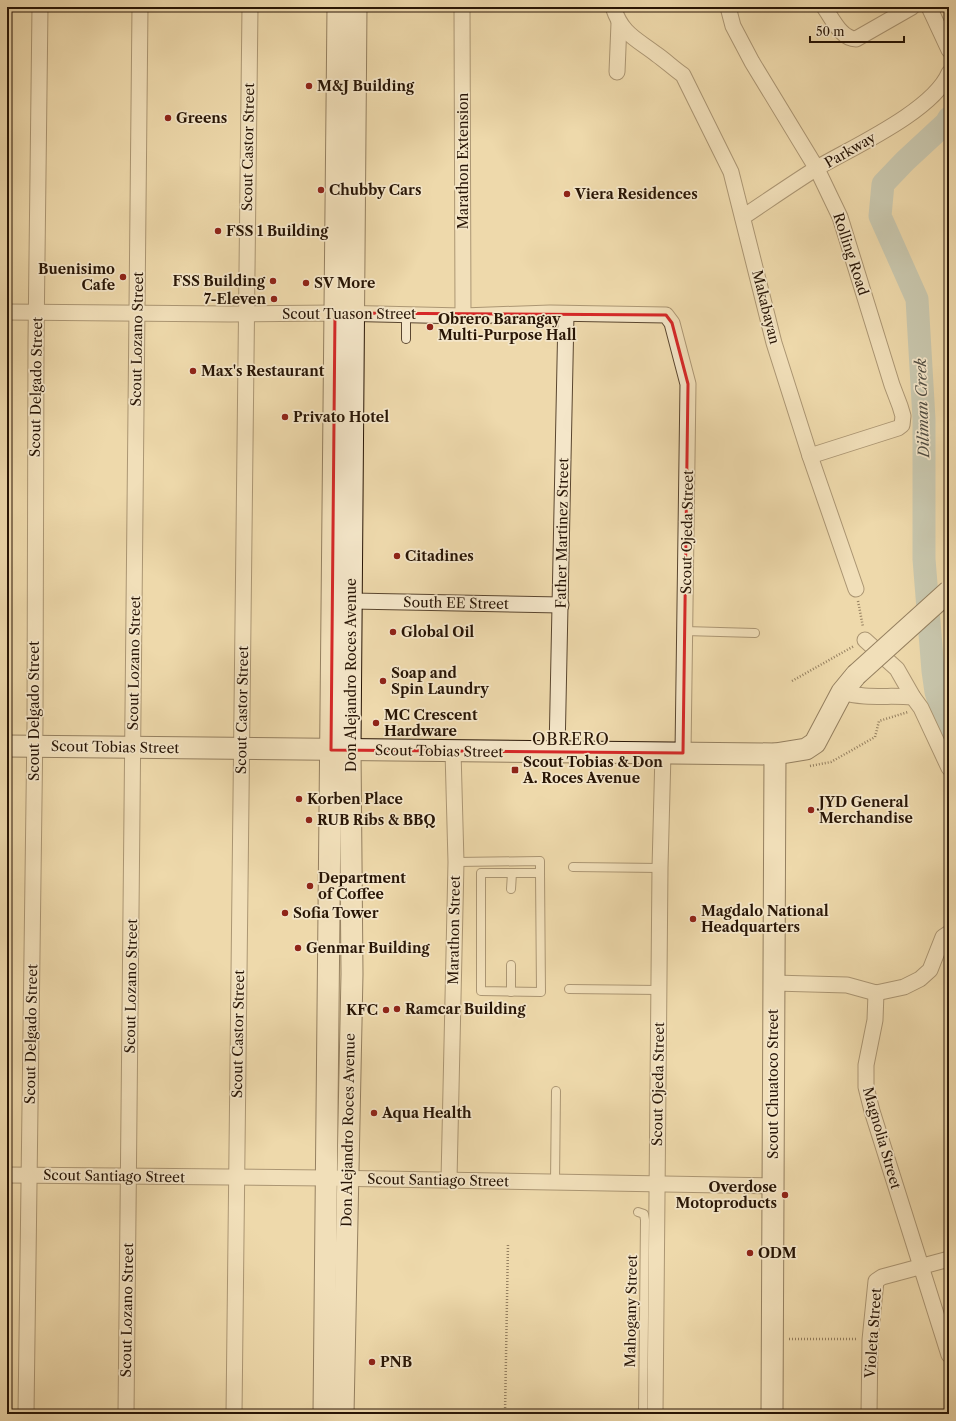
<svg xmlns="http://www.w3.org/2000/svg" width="956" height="1421" viewBox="0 0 956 1421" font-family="'Libre Caslon Text',serif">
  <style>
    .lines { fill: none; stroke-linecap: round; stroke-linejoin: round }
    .river { stroke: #9eb7b5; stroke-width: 23 }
    .lane-casing { stroke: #5a462f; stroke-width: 10 }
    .street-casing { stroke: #5a462f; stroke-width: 17 }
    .secondary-casing { stroke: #281505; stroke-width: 23 }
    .path { stroke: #281505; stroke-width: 2.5; stroke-dasharray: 1 2; stroke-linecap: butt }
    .lane { stroke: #f4e6c9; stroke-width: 8 }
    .street { stroke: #f4e6c9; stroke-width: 15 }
    .secondary { stroke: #f4e6c9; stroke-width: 21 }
    .secondary-bridge-casing { stroke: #281505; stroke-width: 23; stroke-linecap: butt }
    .secondary-bridge { stroke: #f4e6c9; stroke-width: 21 }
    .marked { fill: none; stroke: #d62828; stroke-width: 3; stroke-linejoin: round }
    .poi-dot { fill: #8f2418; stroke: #f4e6c9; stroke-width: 1.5 }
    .labels { text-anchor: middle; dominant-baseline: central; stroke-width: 3.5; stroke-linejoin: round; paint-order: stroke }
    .poi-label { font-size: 14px; font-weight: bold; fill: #281505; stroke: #f4e6c9; text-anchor: start }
    .street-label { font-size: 14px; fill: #281505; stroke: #f4e6c9 }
    .water-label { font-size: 15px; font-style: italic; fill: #514e43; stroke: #f4e6c9 }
    .quarter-label { font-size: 16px; letter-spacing: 1px; fill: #281505; stroke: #f4e6c9 }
  </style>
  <rect width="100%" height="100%" fill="#eed9ac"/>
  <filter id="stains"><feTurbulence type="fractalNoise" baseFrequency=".005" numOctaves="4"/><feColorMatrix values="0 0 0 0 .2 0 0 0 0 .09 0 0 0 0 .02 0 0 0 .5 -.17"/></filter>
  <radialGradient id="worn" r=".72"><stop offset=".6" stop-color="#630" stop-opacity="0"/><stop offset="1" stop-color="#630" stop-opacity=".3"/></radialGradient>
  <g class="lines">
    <path class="river" d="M949,118L946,123L905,161L883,184L880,216L917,299L924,419V559L933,671L936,692L949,731"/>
    <defs>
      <g id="lane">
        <path d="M406,339V314"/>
        <path d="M685,631L755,633"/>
        <path d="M456,862L540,861V873L541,992L481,991V873H540"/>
        <path d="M573,867L660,868"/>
        <path d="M511,889L512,873"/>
        <path d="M569,989L659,990"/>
        <path d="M511,992V965"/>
        <path d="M555,1182L556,1091"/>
        <path d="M638,1212L644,1214L645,1220L643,1414"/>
      </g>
      <g id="street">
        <path d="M462,7L463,316"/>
        <path d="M613,7C622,34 635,38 656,54C666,61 673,68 683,75L731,172L774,343L810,456L856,589"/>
        <path d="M728,7L733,26L752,62L817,169L840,217L892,385L900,406L903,416L902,425L898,428L810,456"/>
        <path d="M824,7C832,18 841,39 856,39L912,7"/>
        <path d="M929,7L949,50"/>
        <path d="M617,72L619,23"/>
        <path d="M743,218L746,215C770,199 793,183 817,168C853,147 933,111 949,73"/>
        <path d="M7,312L230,314L335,313L463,316L550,313L666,315L672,323L688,384L683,753"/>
        <path d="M352,601L561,605"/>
        <path d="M865,640L897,669L913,697L921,708L949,768"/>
        <path d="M842,692C865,699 889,695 913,697"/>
        <path d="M557,752L566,314"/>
        <path d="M774,983L847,985L876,993L904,987L920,979L930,970L943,937L949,933"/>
        <path d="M876,993L875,1020L866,1065V1087L872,1111L949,1355"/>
        <path d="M7,1175L326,1178L773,1186"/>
        <path d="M449,1180L456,862L453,751"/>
        <path d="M26,1414L35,724L36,341L40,7"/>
        <path d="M126,1414L140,7"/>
        <path d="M234,1414L250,7"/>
        <path d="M655,1414L660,868L663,753"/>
        <path d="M869,1414L870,1340L876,1281L882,1277L949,1259"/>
      </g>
      <g id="secondary">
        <path d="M7,746L775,754L806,749L815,743L842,692L856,675"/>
        <path d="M324,1414L338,7"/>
        <path d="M343,1414L352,974L350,750L356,7"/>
        <path d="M772,1414L775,754"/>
      </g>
    </defs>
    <use href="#lane" class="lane-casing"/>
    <use href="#street" class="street-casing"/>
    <use href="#secondary" class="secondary-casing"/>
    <g class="path">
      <path d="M858,601L863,627"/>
      <path d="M792,681L854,646"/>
      <path d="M810,766L831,762L875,737L879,721L908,712"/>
      <path d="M789,1339H858"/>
      <path d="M505,1414L508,1243"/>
    </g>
    <use href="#lane" class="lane"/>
    <use href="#street" class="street"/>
    <use href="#secondary" class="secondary"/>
    <defs>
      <path id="secondary-bridge" d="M856,675L949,591"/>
    </defs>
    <use href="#secondary-bridge" class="secondary-bridge-casing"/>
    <use href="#secondary-bridge" class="secondary-bridge"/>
  </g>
  <path d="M0 0H956V1421H0ZM335,313L666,315L672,323L688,384L683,753L331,750Z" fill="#eed9ac" fill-opacity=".55" fill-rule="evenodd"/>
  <path class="marked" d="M335,313L666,315L672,323L688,384L683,753L331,750Z"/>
  <g class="poi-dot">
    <circle cx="309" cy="86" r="4"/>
    <circle cx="168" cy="118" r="4"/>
    <circle cx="321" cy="190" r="4"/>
    <circle cx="567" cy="194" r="4"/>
    <circle cx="218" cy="231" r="4"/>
    <circle cx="123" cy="277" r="4"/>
    <circle cx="273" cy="281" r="4"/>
    <circle cx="306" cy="283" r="4"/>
    <circle cx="274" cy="299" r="4"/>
    <circle cx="430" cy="327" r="4"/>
    <circle cx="193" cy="371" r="4"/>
    <circle cx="285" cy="417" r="4"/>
    <circle cx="397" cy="556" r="4"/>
    <circle cx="393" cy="632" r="4"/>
    <circle cx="383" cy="681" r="4"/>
    <circle cx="376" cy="723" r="4"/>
    <rect x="511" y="766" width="8" height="8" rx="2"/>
    <circle cx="299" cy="799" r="4"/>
    <circle cx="811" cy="810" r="4"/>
    <circle cx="309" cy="820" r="4"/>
    <circle cx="310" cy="886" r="4"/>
    <circle cx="285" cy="913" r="4"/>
    <circle cx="693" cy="919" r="4"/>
    <circle cx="298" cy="948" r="4"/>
    <circle cx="397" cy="1009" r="4"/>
    <circle cx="386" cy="1010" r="4"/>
    <circle cx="374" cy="1113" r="4"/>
    <circle cx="785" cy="1195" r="4"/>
    <circle cx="750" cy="1253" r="4"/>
    <circle cx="372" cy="1362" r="4"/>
  </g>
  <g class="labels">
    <g class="poi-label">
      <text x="317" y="86">M&amp;J Building</text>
      <text x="176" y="118">Greens</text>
      <text x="329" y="190">Chubby Cars</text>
      <text x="575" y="194">Viera Residences</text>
      <text x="226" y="231">FSS 1 Building</text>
      <text x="115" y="269" text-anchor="end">Buenisimo<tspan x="115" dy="16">Cafe</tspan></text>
      <text x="265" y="281" text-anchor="end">FSS Building</text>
      <text x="314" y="283">SV More</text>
      <text x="266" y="299" text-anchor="end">7-Eleven</text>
      <text x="438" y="319">Obrero Barangay<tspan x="438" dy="16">Multi-Purpose Hall</tspan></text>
      <text x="201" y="371">Max's Restaurant</text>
      <text x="293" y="417">Privato Hotel</text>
      <text x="405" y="556">Citadines</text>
      <text x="401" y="632">Global Oil</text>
      <text x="391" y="673">Soap and<tspan x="391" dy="16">Spin Laundry</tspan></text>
      <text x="384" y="715">MC Crescent<tspan x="384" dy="16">Hardware</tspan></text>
      <text x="523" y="762">Scout Tobias &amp; Don<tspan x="523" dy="16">A. Roces Avenue</tspan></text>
      <text x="307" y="799">Korben Place</text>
      <text x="819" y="802">JYD General<tspan x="819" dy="16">Merchandise</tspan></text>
      <text x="317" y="820">RUB Ribs &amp; BBQ</text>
      <text x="318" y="878">Department<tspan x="318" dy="16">of Coffee</tspan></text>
      <text x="701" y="911">Magdalo National<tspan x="701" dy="16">Headquarters</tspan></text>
      <text x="293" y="913">Sofia Tower</text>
      <text x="306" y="948">Genmar Building</text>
      <text x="405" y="1009">Ramcar Building</text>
      <text x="378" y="1010" text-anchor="end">KFC</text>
      <text x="382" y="1113">Aqua Health</text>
      <text x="777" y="1187" text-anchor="end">Overdose<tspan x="777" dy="16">Motoproducts</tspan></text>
      <text x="758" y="1253">ODM</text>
      <text x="380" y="1362">PNB</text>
    </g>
    <g class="street-label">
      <text transform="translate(248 147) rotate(-89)">Scout Castor Street</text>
      <text transform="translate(850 150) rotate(-30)">Parkway</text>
      <text transform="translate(463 161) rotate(-90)">Marathon Extension</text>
      <text transform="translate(851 254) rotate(72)">Rolling Road</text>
      <text transform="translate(766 307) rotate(76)">Makabayan</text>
      <text x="349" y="314">Scout Tuason Street</text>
      <text transform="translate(137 339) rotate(-89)">Scout Lozano Street</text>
      <text transform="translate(36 387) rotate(-89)">Scout Delgado Street</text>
      <text transform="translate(687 532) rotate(-89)">Scout Ojeda Street</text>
      <text transform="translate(562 533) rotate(-89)">Father Martinez Street</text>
      <text transform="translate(456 603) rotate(1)">South EE Street</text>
      <text transform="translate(134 663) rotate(-89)">Scout Lozano Street</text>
      <text transform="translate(351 675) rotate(-90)">Don Alejandro Roces Avenue</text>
      <text transform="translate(242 710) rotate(-89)">Scout Castor Street</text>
      <text transform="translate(34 711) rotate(-90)">Scout Delgado Street</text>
      <text transform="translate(115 747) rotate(1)">Scout Tobias Street</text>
      <text transform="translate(439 751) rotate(1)">Scout Tobias Street</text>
      <text transform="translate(454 930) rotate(-89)">Marathon Street</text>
      <text transform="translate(131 986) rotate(-89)">Scout Lozano Street</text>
      <text transform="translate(31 1034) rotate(-89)">Scout Delgado Street</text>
      <text transform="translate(238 1034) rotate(-89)">Scout Castor Street</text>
      <text transform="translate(658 1084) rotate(-89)">Scout Ojeda Street</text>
      <text transform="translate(773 1084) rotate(-90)">Scout Chuatoco Street</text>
      <text transform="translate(348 1130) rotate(-89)">Don Alejandro Roces Avenue</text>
      <text transform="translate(882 1138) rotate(74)">Magnolia Street</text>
      <text transform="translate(114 1176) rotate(1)">Scout Santiago Street</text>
      <text transform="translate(438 1180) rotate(1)">Scout Santiago Street</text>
      <text transform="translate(127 1310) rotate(-89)">Scout Lozano Street</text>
      <text transform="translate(631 1311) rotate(-89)">Mahogany Street</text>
      <text transform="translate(873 1333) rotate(-86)">Violeta Street</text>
    </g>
    <g class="water-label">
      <text transform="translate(922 408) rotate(-92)">Diliman Creek</text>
    </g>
    <g class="quarter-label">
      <text x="571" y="739">OBRERO</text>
    </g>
  </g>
  <rect width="956" height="1421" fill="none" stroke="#eed9ac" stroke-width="24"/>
  <rect x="8" y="8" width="940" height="1405" fill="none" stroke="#281505" stroke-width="2"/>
  <rect x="12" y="12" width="932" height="1397" fill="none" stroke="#281505"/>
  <path d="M810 36v6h94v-6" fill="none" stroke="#281505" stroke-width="2"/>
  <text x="816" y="36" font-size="12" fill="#281505" stroke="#f4e6c9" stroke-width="3" paint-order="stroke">50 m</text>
  <rect width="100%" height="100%" filter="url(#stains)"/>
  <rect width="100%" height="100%" fill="url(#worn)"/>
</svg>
